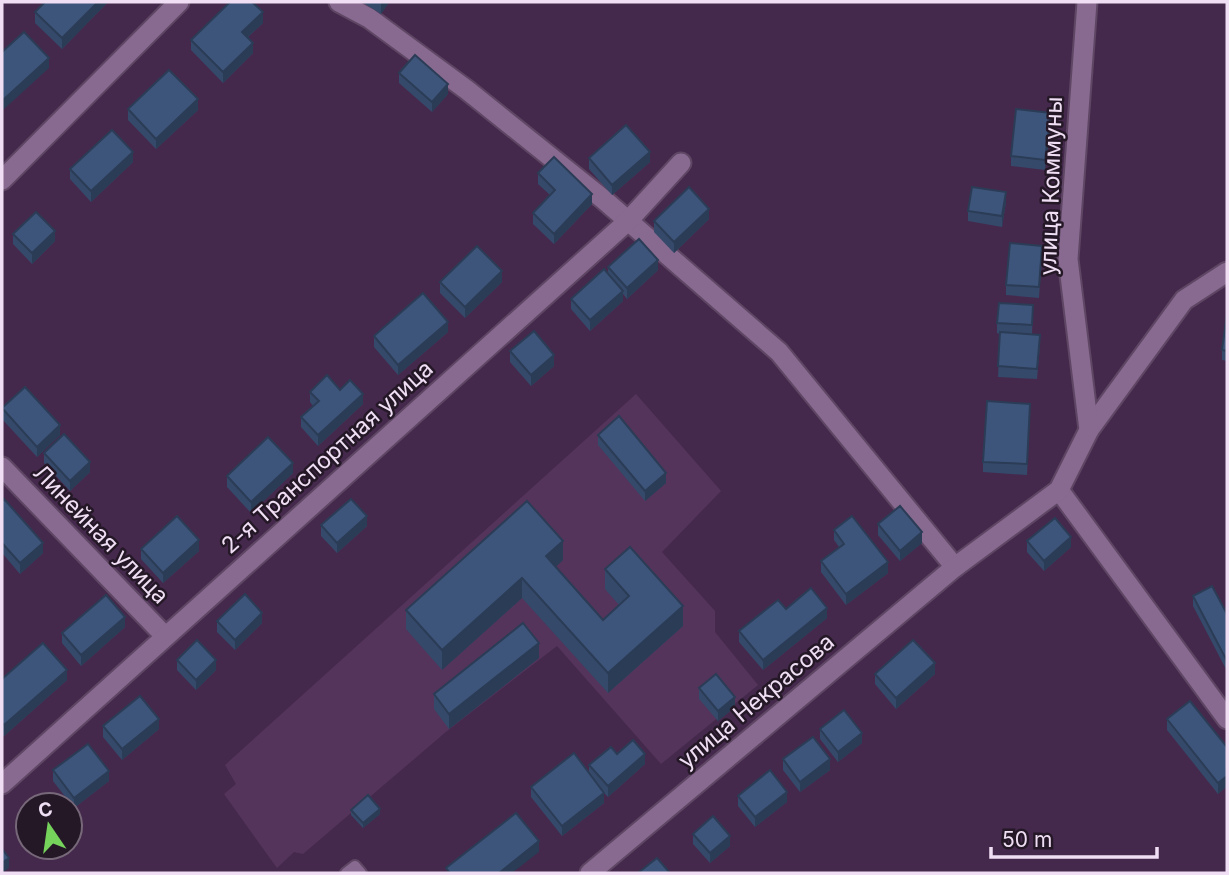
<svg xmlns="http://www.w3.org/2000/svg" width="1229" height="875" viewBox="0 0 1229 875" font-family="Inter,sans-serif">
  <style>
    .built { fill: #54345b }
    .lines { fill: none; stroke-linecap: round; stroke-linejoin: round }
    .service-casing { stroke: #5e4664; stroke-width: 14 }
    .minor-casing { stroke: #5e4664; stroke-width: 23 }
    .service { stroke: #88698f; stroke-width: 10 }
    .minor { stroke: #88698f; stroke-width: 19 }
    .wall { fill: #35496a }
    .shaded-wall { fill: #2b3c56 }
    .building { fill: #3e557b; stroke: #2b3c56; stroke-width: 2 }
    .labels { text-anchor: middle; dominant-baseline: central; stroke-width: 5; stroke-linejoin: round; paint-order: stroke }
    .street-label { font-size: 23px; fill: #f0dff4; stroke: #241827 }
  </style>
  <rect width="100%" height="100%" fill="#45294c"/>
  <path class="built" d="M636,394L721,491L662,552L715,611V632L758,685L661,764L557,646L447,731L303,854L294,852L277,868L224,794L236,784L225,765Z"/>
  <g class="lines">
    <defs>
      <path id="service" d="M346,873L355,866L361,873"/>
      <g id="minor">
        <path d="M339,2L369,18L467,90L603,199L779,352L955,567"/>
        <path d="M2,180L179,2"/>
        <path d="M1089,430L1184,300L1227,272"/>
        <path d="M2,467L164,635"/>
        <path d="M1059,490L1227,719"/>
        <path d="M2,784L628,221L681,163"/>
        <path d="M590,873L955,567L1059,490L1089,430L1068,259L1087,2"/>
      </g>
    </defs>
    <use href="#service" class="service-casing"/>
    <use href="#minor" class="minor-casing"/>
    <use href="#service" class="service"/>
    <use href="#minor" class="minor"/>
  </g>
  <g class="wall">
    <path d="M45,2H108L62,49L35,23V12Z"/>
    <path d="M362,2H389L381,14Z"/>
    <path d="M263,23L248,37L253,53L223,83L191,50V40Z"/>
    <path d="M399,73L448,94L432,112L399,83Z"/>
    <path d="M128,109L198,110L156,149L128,120Z"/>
    <path d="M1051,124L1045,170L1011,166V156Z"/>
    <path d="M589,158L650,162L612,195L589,169Z"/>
    <path d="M133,162L91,202L70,179V169Z"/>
    <path d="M538,173L592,204L554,244L533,224V213L550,195L538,184Z"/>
    <path d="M1006,202L1002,227L968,221V211Z"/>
    <path d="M709,219L674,253L654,232V221Z"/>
    <path d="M13,234L55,241L32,264L13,244Z"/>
    <path d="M1042,256L1039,298L1006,295V285Z"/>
    <path d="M608,267L658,270L627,299L623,294V301L590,331L571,309V299L608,274Z"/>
    <path d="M440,282H502L465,318L440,293Z"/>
    <path d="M1033,305L1032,335L1040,345L1037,379L998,377L1000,334L997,333V323Z"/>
    <path d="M1227,314V361L1222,360V350Z"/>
    <path d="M448,332L398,375L374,347V336Z"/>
    <path d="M510,351L554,366L531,386L510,362Z"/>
    <path d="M310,392L363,404L318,446L301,427V417L313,406L310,402Z"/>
    <path d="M2,408L60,435L37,457L2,419Z"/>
    <path d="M1030,414L1027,475L983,472V462Z"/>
    <path d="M598,435L666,483L645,501L598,445Z"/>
    <path d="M44,453L90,472L70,491L44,463Z"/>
    <path d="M293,473L251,513L227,487V476Z"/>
    <path d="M2,501L43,553L20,574L2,553Z"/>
    <path d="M878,524L922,543L900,561L878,535Z"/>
    <path d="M321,525L367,526L337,553L321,536Z"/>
    <path d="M834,530L888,573L846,605L821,572V561L839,547L834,540Z"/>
    <path d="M1027,541L1071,547L1044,571L1027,552Z"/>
    <path d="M141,549L199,551L163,583L141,559Z"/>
    <path d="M563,560L555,567L603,620L619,605L605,589V569L683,626L608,693L522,598L442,670L406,629V610Z"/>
    <path d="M1193,596L1227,614V671L1193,606Z"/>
    <path d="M786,609L827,618L763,670L739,642V631Z"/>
    <path d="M217,621L262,623L235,650L217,632Z"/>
    <path d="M125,627L81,666L62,643V633Z"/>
    <path d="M539,658L449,729L434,709V694Z"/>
    <path d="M177,660L216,670L196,690L177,670Z"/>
    <path d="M875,674H935L896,709L875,684Z"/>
    <path d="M2,679L67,680L4,736L2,734Z"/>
    <path d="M699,688L735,707L718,721L699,699Z"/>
    <path d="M1167,719L1227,747V786L1218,794L1167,730Z"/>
    <path d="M103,726L159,729L122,760L103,737Z"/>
    <path d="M820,729L862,743L838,762L820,739Z"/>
    <path d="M617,754L645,764L608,797L604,793V803L562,836L531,797V787L589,773V765Z"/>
    <path d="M783,759L830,770L800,792L783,770Z"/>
    <path d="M53,770L109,781L74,808L53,781Z"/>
    <path d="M738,796L787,802L755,827L738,806Z"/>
    <path d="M351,810L380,814L363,828L351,815Z"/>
    <path d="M693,834L730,846L710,863L693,844Z"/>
  </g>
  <g class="shaded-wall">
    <path d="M98,2H108L62,49V38Z"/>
    <path d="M382,2H389L381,14V4Z"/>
    <path d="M263,12V23L242,42V32Z"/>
    <path d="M253,43V53L223,83V72Z"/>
    <path d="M49,58V68L3,110V100Z"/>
    <path d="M448,84V94L432,112V102Z"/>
    <path d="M198,99V110L156,149V139Z"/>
    <path d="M1051,113V124L1045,170V160Z"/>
    <path d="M133,152V162L91,202V191Z"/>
    <path d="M650,152V162L612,195V185Z"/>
    <path d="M1006,192V202L1002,227V216Z"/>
    <path d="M592,194V204L554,244V234Z"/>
    <path d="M709,209V219L674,253V242Z"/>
    <path d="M55,231V241L32,264V253Z"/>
    <path d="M658,260V270L627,299V288Z"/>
    <path d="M502,271V282L465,318V307Z"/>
    <path d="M623,291V301L590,331V320Z"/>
    <path d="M448,322V332L398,375V365Z"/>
    <path d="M554,355V366L531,386V375Z"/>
    <path d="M363,394V404L318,446V435Z"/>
    <path d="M60,425V435L37,457V447Z"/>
    <path d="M90,462V472L70,491V481Z"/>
    <path d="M293,463V473L251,513V502Z"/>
    <path d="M666,473V483L645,501V491Z"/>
    <path d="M367,516V526L337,553V543Z"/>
    <path d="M922,532V543L900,561V551Z"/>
    <path d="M1071,537V547L1044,571V561Z"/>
    <path d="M199,540V551L163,583V573Z"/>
    <path d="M563,541V560L546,576V556Z"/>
    <path d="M43,543V553L20,574V563Z"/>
    <path d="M888,562V573L846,605V594Z"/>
    <path d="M522,578V598L442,670V650Z"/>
    <path d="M683,606V626L608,693V673Z"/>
    <path d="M827,608V618L763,670V660Z"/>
    <path d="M262,613V623L235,650V640Z"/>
    <path d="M125,617V627L81,666V655Z"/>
    <path d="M539,643V658L449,729V714Z"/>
    <path d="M216,660V670L196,690V680Z"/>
    <path d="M935,663V674L896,709V698Z"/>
    <path d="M67,670V680L4,736V725Z"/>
    <path d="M735,697V707L718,721V711Z"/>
    <path d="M159,719V729L122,760V749Z"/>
    <path d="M862,733V743L838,762V752Z"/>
    <path d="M645,754V764L608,797V786Z"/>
    <path d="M830,759V770L800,792V782Z"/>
    <path d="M109,771V781L74,808V798Z"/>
    <path d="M1227,776V786L1218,794V783Z"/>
    <path d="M787,792V802L755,827V817Z"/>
    <path d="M604,793V803L562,836V826Z"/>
    <path d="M380,809V814L363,828V823Z"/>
    <path d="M730,836V846L710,863V853Z"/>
    <path d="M539,841V852L512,873H499Z"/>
    <path d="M9,858V868L2,873V863Z"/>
  </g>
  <g class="building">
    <path d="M45,2H98L62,38L35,12Z"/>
    <path d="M230,2H252L263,12L242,32L253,43L223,72L191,40Z"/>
    <path d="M24,32L49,58L3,100L2,98V52Z"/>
    <path d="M415,55L448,84L432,102L399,73Z"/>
    <path d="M169,70L198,99L156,139L128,109Z"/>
    <path d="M1016,109L1051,113L1045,160L1011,156Z"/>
    <path d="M626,125L650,152L612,185L589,158Z"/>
    <path d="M112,130L133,152L91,191L70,169Z"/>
    <path d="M554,157L592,194L554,234L533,213L555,190L538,173Z"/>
    <path d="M689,187L709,209L674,242L654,221Z"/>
    <path d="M972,187L1006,192L1002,216L968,211Z"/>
    <path d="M36,212L55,231L32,253L13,234Z"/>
    <path d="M639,239L658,260L627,288L608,267Z"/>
    <path d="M1010,243L1042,246L1039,287L1006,285Z"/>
    <path d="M477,246L502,271L465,307L440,282Z"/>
    <path d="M604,269L623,291L590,320L571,299Z"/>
    <path d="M423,293L448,322L398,365L374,336Z"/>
    <path d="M999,303L1033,305L1032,325L997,323Z"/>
    <path d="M1227,314V351L1222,350Z"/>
    <path d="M534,331L554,355L531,375L510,351Z"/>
    <path d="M1000,332L1040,335L1037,369L998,366Z"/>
    <path d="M327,375L340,390L350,380L363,394L318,435L301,417L319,401L310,392Z"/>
    <path d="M25,387L60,425L37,447L2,408Z"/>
    <path d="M987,401L1030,404L1027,464L983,462Z"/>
    <path d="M619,416L666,473L645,491L598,435Z"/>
    <path d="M64,434L90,462L70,481L44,453Z"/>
    <path d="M268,437L293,463L251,502L227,476Z"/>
    <path d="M4,499L43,543L20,563L2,543V501Z"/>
    <path d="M351,499L367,516L337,543L321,525Z"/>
    <path d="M527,501L563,541L546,556L603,620L629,596L605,569L630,547L683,606L608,673L522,578L442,650L406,610Z"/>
    <path d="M900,506L922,532L900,551L878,524Z"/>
    <path d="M177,516L199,540L163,573L141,549Z"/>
    <path d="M852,516L888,562L846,594L821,561L844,544L834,530Z"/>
    <path d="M1055,518L1071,537L1044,561L1027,541Z"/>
    <path d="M1212,586L1227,614V661L1193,596Z"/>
    <path d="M811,588L827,608L763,660L739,631L778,600L786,609Z"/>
    <path d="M245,594L262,613L235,640L217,621Z"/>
    <path d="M106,595L125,617L81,655L62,633Z"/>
    <path d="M523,623L539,643L449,714L434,694Z"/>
    <path d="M197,640L216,660L196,680L177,660Z"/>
    <path d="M913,640L935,663L896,698L875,674Z"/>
    <path d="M43,643L67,670L4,725L2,723V679Z"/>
    <path d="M716,674L735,697L718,711L699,688Z"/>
    <path d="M140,696L159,719L122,749L103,726Z"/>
    <path d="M1190,701L1227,747V776L1218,783L1167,719Z"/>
    <path d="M844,710L862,733L838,752L820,729Z"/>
    <path d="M813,737L830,759L800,782L783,759Z"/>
    <path d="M633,740L645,754L608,786L589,765L611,747L617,754Z"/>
    <path d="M88,744L109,771L74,798L53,770Z"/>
    <path d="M574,753L604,793L562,826L531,787Z"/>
    <path d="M770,770L787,792L755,817L738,796Z"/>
    <path d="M368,795L380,809L363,823L351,810Z"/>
    <path d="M516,813L539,841L499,873H450L446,868Z"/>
    <path d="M713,816L730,836L710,853L693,834Z"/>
    <path d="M2,849L9,858L2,863Z"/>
    <path d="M657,858L670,873H638Z"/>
  </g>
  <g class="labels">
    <g class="street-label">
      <text transform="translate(1051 186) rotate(-88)">улица Коммуны</text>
      <text transform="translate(327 457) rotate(-42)">2-я Транспортная улица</text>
      <text transform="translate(101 534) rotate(46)">Линейная улица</text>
      <text transform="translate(756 701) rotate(-40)">улица Некрасова</text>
    </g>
  </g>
  <rect width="1229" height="875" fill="none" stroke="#f0dff4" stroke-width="7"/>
  <g transform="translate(49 826) rotate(347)"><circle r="33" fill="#241827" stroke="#766879" stroke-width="2"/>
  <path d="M0-5L12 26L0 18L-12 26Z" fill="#75d25b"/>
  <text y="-10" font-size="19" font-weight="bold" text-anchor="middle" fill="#f0dff4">С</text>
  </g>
  <path d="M991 847v10h166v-10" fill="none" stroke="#f0dff4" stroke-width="3.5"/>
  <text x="1002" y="847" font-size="21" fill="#f0dff4" stroke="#241827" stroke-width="5" paint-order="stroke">50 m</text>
</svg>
